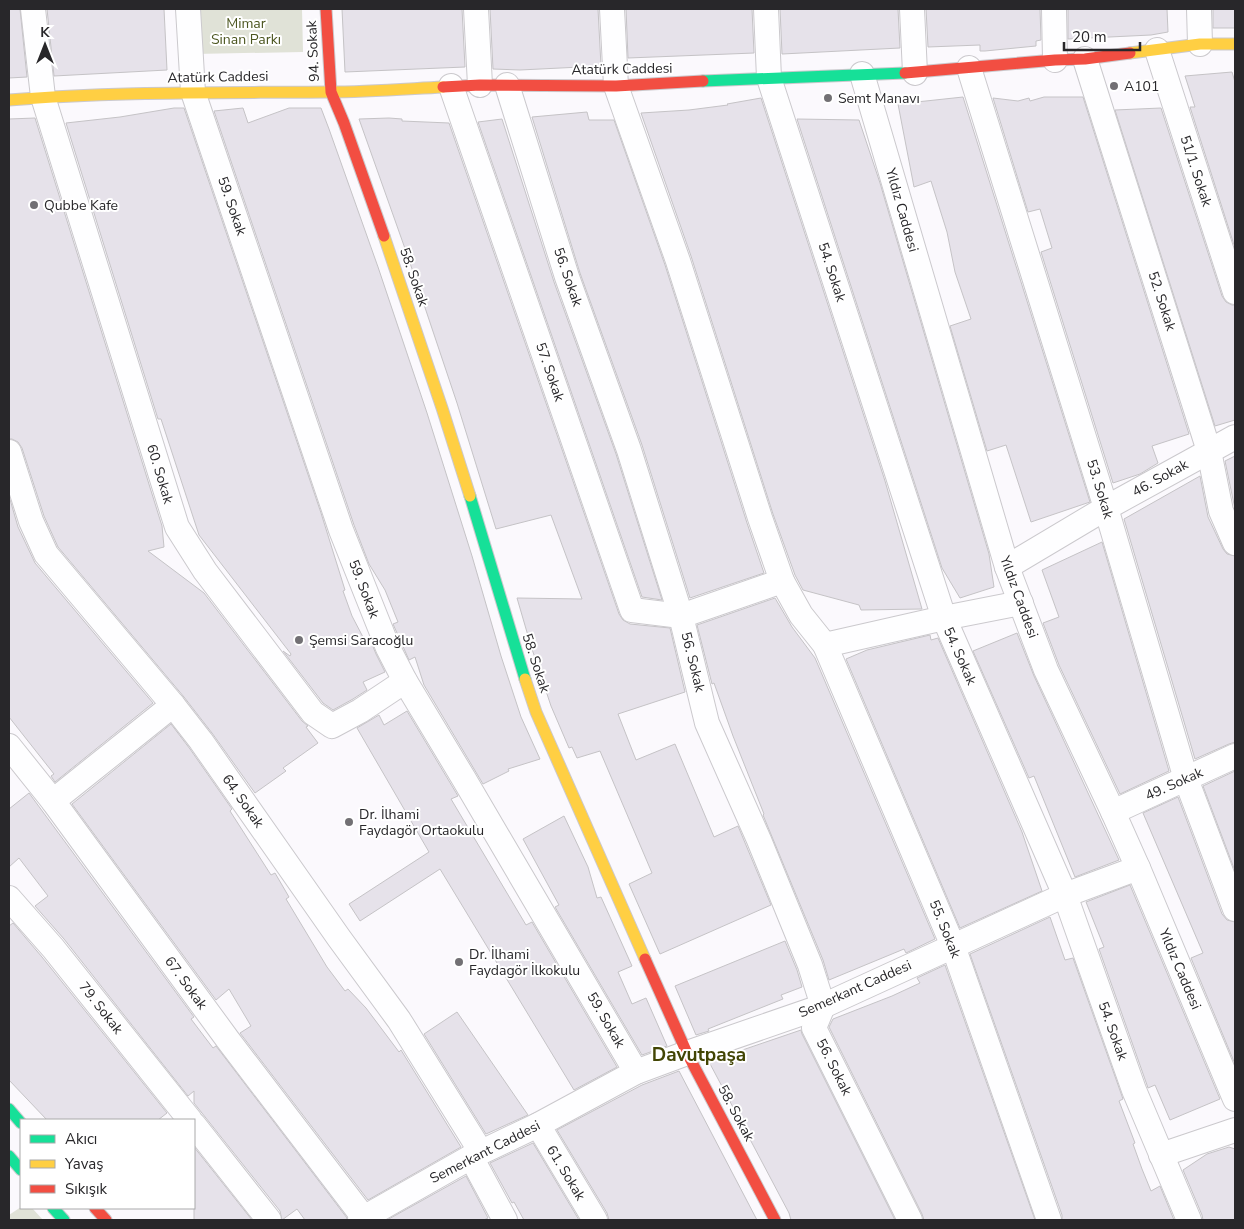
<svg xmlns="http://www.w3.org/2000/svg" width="1244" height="1229" viewBox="0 0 1244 1229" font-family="'Nunito Sans',sans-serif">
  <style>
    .green { fill: #e0e2d7 }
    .building { fill: #e6e2ea; stroke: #c5c3c6 }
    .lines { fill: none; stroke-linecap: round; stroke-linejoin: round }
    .street-casing { stroke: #cbc9cd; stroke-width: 26 }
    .fast-casing { stroke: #cbc9cd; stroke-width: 13 }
    .slow-casing { stroke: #cbc9cd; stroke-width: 13 }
    .jam-casing { stroke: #cbc9cd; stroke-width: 13 }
    .street { stroke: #fefeff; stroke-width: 24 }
    .fast { stroke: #16e098; stroke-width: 11 }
    .slow { stroke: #ffcf43; stroke-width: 11 }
    .jam { stroke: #f24e42; stroke-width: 11 }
    .poi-dot { fill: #727074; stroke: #fff; stroke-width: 2 }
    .labels { text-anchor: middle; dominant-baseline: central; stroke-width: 4; stroke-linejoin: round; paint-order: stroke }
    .park-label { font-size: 14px; fill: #4c5620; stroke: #fff }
    .street-label { font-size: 14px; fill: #28272a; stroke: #fff }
    .poi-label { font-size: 14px; fill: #28272a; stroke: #fff; text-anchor: start }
    .district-label { font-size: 19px; font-weight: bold; fill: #424504; stroke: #fff }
  </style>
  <rect width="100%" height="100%" fill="#fbf9fd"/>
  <g class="green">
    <path d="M194,9H302L303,52L195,54Z"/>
    <path d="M21,1207L32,1208L43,1220H9V1215Z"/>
  </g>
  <g class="building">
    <path d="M9,9H20L27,77L9,78Z"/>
    <path d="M47,9H164L167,70L54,76Z"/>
    <path d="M342,9H462L465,67L345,72Z"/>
    <path d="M490,9H598L601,66L520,70L493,69Z"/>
    <path d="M626,9H752L754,53L628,58Z"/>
    <path d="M780,9H898L900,48L782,54Z"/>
    <path d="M926,9H1040L1041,40L1036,41V46L985,51H980V45L928,47Z"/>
    <path d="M1068,9H1167L1168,32L1151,35L1068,39Z"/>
    <rect x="1213" y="9" width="22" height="19"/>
    <path d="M1232,72L1235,82V248L1190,107H1195L1185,76Z"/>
    <path d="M963,97L1090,502L1031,522L1006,445L987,451L950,326L971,319L955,272L947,232L931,181L914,187L898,104Z"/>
    <path d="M1044,97H1083L1189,434L1152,446L1158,463L1140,474L1113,483L1041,252L1052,248L1040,209L1028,212L993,98L1018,101L1029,98L1030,101Z"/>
    <path d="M761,98L885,481L922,609L861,610L859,605L803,590L795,575L773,514L691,256L641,113L689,110L728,105L727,104Z"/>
    <path d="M174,108H184L321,513L345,590L343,591L352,616L364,639L369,637L376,654L385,672L363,682L367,690L353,699L333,710L323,703L283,651L290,656L291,654L199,535L161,419H158L66,123L120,117Z"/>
    <path d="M243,108L248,123L289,108H321L329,129L378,267L427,413L472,556L501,656L521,717L540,759L508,769L509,771L483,784L424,685L415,657L409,660L393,624L398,622L385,590L369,564L354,525L214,111Z"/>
    <path d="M1161,108L1222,296L1226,302L1232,305H1235V420L1215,426L1115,110Z"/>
    <path d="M587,112L589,120H614L665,265L747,523L764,573L690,598L642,445L580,273L532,117Z"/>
    <path d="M35,118L162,526L164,547L148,551L204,593L302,721L308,726L306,727L318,743L283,768L286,771L255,793L212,733L184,697L58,547L44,516L22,448L18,442L12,439H9V119Z"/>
    <path d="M389,118L402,119V121L449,123L619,614L623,620L630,624L670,628L685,692L618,714L636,760L675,744L714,837L738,826L771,905L660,954L629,884L652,873L600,751L577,758L572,747L569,748L551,706L531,646L517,598L582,599L551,515L496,529L457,403L408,257L359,119Z"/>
    <path d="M502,119L554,282L616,454L662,600L642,597L478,122Z"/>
    <path d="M797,119L859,120L880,183L989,554L994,587L960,598L942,568Z"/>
    <path d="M1235,456V509L1225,461Z"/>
    <path d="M1200,476L1208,517L1223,549L1227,554L1235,556V742L1229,744L1195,759L1124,519Z"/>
    <path d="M9,496L18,527L35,563L153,703L55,782L51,776L54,774L9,717Z"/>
    <path d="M1102,542L1169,771L1120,794L1059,665L1043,623L1059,617L1042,570Z"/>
    <path d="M775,598L792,627L815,658L935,939L906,953L904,949L829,980L823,960L763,815L764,814L733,736L714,683L712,684L697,625Z"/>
    <path d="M1017,633L1034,676L1119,860L1075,877L1034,776L1029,778L973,651Z"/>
    <path d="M930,635L931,640L938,638L1022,832L1042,891L960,928L846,659L867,650Z"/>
    <path d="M407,711L458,796L451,799L526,925L532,922L617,1067L574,1090L440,869L360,921L349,904L429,852L357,728L379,715L384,725Z"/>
    <path d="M171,724L190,749L232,809L230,811L271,875L275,873L289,897L286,899L327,967L345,991L348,989L366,1008L399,1052L401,1050L461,1147L368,1200L240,1033L251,1026L229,989L216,1000L72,804Z"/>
    <path d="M1235,771V871L1203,786Z"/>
    <path d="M29,793L194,1017L191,1019L213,1048L216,1046L347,1218L346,1220H305L297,1209L282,1220L280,1211L194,1103V1091L188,1096L64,939L35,906L48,896L19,858L9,867V809Z"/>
    <path d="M1178,797L1222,914L1227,920L1235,922V1064L1191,958L1203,953L1143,813Z"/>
    <path d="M564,816L588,867L597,898L601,897L632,966L618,972L632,1004L646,998L667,1046L642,1055L555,907L559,905L523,839Z"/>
    <path d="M1130,885L1220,1099L1170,1120L1155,1085L1148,1088L1147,1085L1099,949L1104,947L1086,902Z"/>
    <path d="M1050,917L1065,960L1073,958L1123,1099L1119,1101L1135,1143L1133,1144L1142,1169L1151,1191L1160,1186L1174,1220H1062V1215L970,954Z"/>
    <path d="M13,923L42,957L167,1113L158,1120H47L9,1080V926Z"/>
    <path d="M785,941L797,970L802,987L781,995L783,999L708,1029L709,1031L696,1035L675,986Z"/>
    <path d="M945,965L1035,1220H924L922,1214L829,1027L833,1019L892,996L920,983L917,978Z"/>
    <path d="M457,1012L528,1115L486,1134L424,1034Z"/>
    <path d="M801,1030L802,1034L895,1220H791L789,1213L708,1060L718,1057L719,1058Z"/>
    <path d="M679,1071L757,1220H609L607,1213L557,1130L642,1085Z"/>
    <path d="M533,1143L579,1220H524L514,1202L512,1203L490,1163Z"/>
    <path d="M194,1147L252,1220H194Z"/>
    <path d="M1229,1147L1235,1149V1220H1203L1202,1215L1183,1170L1207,1154Z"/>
    <path d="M466,1176L488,1218L484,1220H387Z"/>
  </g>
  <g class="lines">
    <defs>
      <g id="street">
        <path d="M33,9L43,97L177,527L205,571L313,713L332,726L360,711L405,681"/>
        <path d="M188,9L193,92L341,530L388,648L405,681L464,779L636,1072"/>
        <path d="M476,9L480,85"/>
        <path d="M612,9L616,86L678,261L760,518L782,581L801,615L825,645L953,946L1049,1220"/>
        <path d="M766,9L769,78L944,618L1065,895L1134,1090L1189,1220"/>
        <path d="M912,9L915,73"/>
        <path d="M1054,9L1055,60"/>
        <path d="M1199,9L1200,44"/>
        <path d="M1157,50L1235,292"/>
        <path d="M1085,59L1209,451L1221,511L1235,543"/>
        <path d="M969,68L1106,508L1186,779L1235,909"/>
        <path d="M862,74L1007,567L1046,670L1113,812L1138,868L1235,1099"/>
        <path d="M507,85L567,277L629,450L681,616L707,723L759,840L810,965L823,1006L814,1028L910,1220"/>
        <path d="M451,86L632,610L681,616L782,581"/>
        <path d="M9,452L31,521L46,554L173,705L201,741L339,938L399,1020L481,1152"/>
        <path d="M1007,567L1106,508L1235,437"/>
        <path d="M825,645L944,618L1021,603"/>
        <path d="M9,746L53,801L228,1040L364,1218"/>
        <path d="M53,801L173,705"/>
        <path d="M1113,812L1235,756"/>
        <path d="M9,898L53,948L190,1120"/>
        <path d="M194,1125L269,1220"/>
        <path d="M538,1125L595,1220"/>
        <path d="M1161,1155L1235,1130"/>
        <path d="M471,1157L505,1220"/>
        <path d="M360,1220L471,1157L538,1125L636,1072L687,1053L823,1006L1065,895L1138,868"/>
      </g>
      <g id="fast">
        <path d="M703,81L905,73"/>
        <path d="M470,496L525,679"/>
        <path d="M9,1109L21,1123"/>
        <path d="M9,1156L21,1170"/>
        <path d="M53,1208L64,1220"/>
      </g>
      <g id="slow">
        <path d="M1130,53L1200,44H1235"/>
        <path d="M9,100C115,91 222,93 329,92C367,92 405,89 443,87"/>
        <path d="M384,236L442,408L470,496"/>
        <path d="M525,679L536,712L645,959"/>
      </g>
      <g id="jam">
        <path d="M326,9L331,92L344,123L384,236"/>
        <path d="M905,73L1055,60L1085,59L1130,53"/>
        <path d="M443,87L480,85L616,86L703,81"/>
        <path d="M645,959L687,1053L775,1220"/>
        <path d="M95,1208L106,1220"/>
      </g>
    </defs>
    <use href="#street" class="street-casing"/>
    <use href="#fast" class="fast-casing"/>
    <use href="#slow" class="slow-casing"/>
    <use href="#jam" class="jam-casing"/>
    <use href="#street" class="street"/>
    <use href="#fast" class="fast"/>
    <use href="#slow" class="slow"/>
    <use href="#jam" class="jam"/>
  </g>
  <g class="poi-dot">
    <circle cx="1114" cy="86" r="5"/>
    <circle cx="828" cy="98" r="5"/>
    <circle cx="34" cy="205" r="5"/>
    <circle cx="299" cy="640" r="5"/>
    <circle cx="349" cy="822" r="5"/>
    <circle cx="459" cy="962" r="5"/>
  </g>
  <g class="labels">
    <g class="park-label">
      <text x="246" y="23">Mimar<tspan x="246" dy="16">Sinan Parkı</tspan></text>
    </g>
    <g class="street-label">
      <text transform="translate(313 51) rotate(-93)">94. Sokak</text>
      <text transform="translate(622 69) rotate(-1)">Atatürk Caddesi</text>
      <text transform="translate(218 77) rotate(-1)">Atatürk Caddesi</text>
      <text transform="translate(1196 171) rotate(72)">51/1. Sokak</text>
      <text transform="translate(232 206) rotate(71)">59. Sokak</text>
      <text transform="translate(902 210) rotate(74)">Yıldız Caddesi</text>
      <text transform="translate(832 272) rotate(72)">54. Sokak</text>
      <text transform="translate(414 277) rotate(71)">58. Sokak</text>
      <text transform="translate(568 277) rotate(71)">56. Sokak</text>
      <text transform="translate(1162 301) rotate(72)">52. Sokak</text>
      <text transform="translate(550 372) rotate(71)">57. Sokak</text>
      <text transform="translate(160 474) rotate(73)">60. Sokak</text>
      <text transform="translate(1160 478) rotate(-29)">46. Sokak</text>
      <text transform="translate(1100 489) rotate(73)">53. Sokak</text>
      <text transform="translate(364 589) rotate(69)">59. Sokak</text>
      <text transform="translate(1019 597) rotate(70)">Yıldız Caddesi</text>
      <text transform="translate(960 656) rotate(66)">54. Sokak</text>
      <text transform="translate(693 662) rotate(76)">56. Sokak</text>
      <text transform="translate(536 663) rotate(72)">58. Sokak</text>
      <text transform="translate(1174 784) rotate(-24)">49. Sokak</text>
      <text transform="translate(243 801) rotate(55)">64. Sokak</text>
      <text transform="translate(945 929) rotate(68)">55. Sokak</text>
      <text transform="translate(1180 969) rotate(67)">Yıldız Caddesi</text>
      <text transform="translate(186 983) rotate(54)">67. Sokak</text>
      <text transform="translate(855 989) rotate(-24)">Semerkant Caddesi</text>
      <text transform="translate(101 1008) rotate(52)">79. Sokak</text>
      <text transform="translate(606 1020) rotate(60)">59. Sokak</text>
      <text transform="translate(1113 1031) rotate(70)">54. Sokak</text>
      <text transform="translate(834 1067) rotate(63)">56. Sokak</text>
      <text transform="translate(736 1113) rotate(62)">58. Sokak</text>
      <text transform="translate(485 1152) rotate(-27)">Semerkant Caddesi</text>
      <text transform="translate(566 1173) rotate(59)">61. Sokak</text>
    </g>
    <g class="poi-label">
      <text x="1124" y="86">A101</text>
      <text x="838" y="98">Semt Manavı</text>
      <text x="44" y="205">Qubbe Kafe</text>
      <text x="309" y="640">Şemsi Saracoğlu</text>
      <text x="359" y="814">Dr. İlhami<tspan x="359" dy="16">Faydagör Ortaokulu</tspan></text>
      <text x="469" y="954">Dr. İlhami<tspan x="469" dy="16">Faydagör İlkokulu</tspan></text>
    </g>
    <g class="district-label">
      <text x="699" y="1055">Davutpaşa</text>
    </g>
  </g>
  <rect width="1244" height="1229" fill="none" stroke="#28272a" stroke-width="20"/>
  <rect x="20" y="1119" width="175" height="90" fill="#ffffff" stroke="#a9a9aa"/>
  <rect x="30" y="1135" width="25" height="8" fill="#16e098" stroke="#a9a9aa"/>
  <text x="65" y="1144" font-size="15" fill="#28272a">Akıcı</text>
  <rect x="30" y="1160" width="25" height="8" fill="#ffcf43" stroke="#a9a9aa"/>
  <text x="65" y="1169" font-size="15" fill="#28272a">Yavaş</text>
  <rect x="30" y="1185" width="25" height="8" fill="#f24e42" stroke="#a9a9aa"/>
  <text x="65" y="1194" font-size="15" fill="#28272a">Sıkışık</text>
  <g transform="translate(45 45)" stroke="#ffffff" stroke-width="4" paint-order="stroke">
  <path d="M0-4L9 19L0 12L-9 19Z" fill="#28272a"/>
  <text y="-8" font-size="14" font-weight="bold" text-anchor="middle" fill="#28272a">K</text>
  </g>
  <path d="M1064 42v8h76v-8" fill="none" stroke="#28272a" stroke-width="2.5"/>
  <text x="1072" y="42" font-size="15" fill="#28272a" stroke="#ffffff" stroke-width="4" paint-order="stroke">20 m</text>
</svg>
